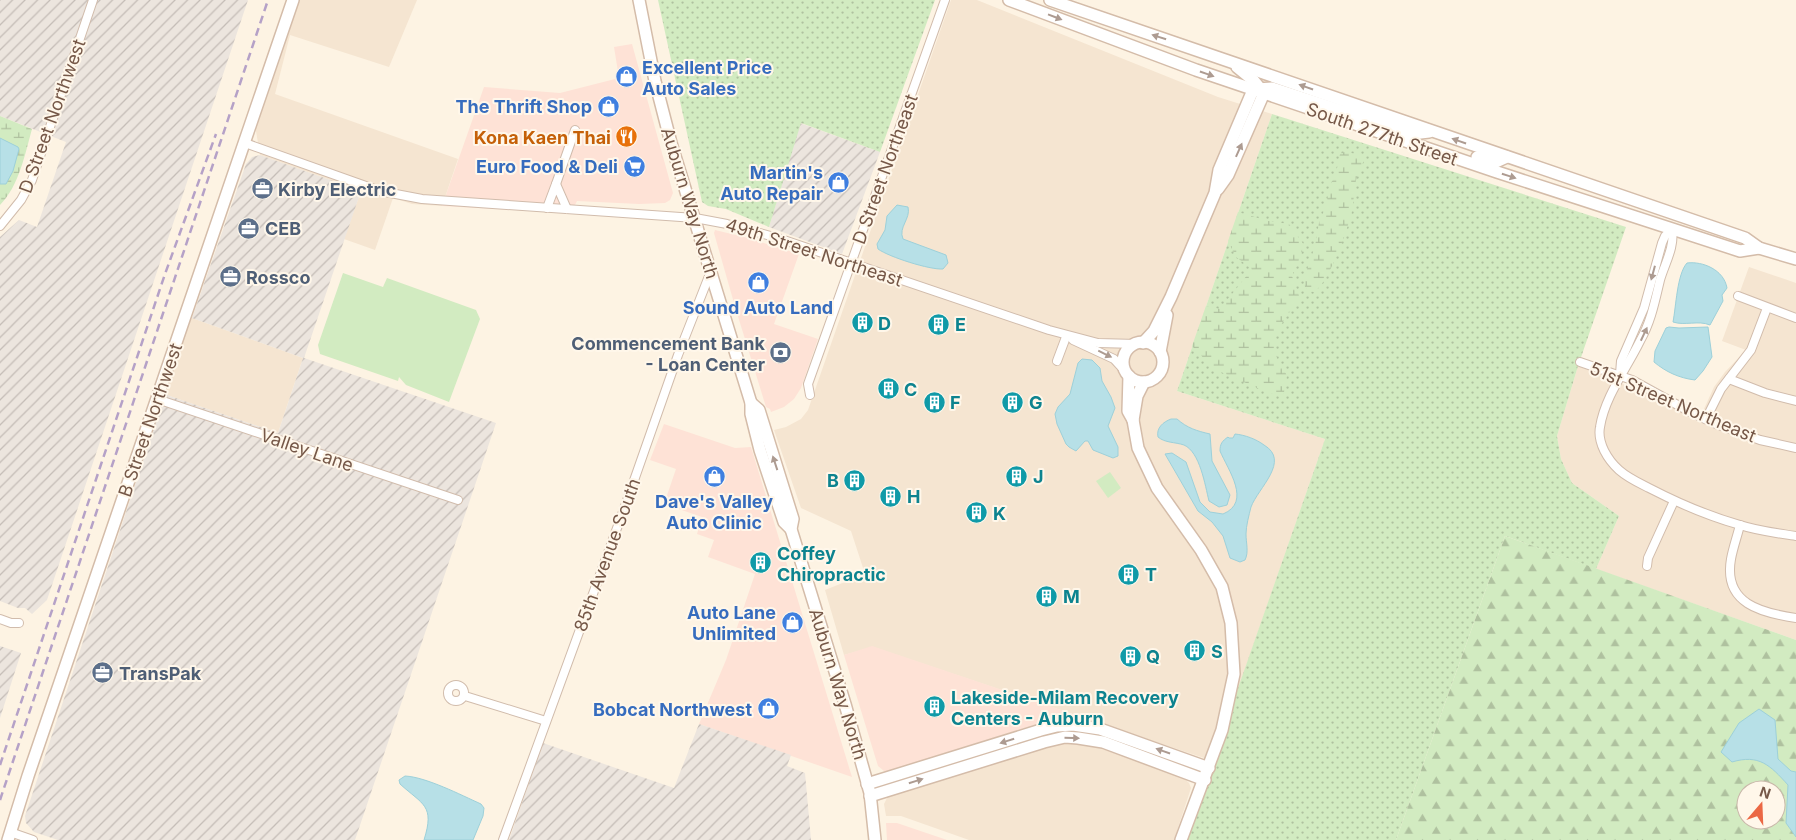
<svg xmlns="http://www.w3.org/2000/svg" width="1796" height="840" viewBox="0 0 1796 840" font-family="Inter,sans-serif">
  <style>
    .residential { fill: #f5e5d1 }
    .commercial { fill: #fee2d6 }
    .industrial { fill: url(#industrial-furrows) }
    .green { fill: url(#green-dots) }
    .forest { fill: url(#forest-firs); fill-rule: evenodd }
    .wetland { fill: url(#wetland-marsh) }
    .pitch { fill: #d2ebc1 }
    .water { fill: #b7e0e7; stroke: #9dd0d9 }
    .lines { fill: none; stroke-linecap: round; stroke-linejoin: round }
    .street-casing { stroke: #d1bcac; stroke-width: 10 }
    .secondary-casing { stroke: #d4bca9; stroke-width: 14 }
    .street { stroke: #fff; stroke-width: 8 }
    .secondary { stroke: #fff; stroke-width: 11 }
    .rail { stroke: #b5a1c7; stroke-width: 2.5; stroke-dasharray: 8 5; stroke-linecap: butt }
    .oneway { fill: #ad9b91 }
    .labels { text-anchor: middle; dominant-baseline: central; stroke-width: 4; stroke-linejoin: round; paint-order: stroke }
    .shop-label { font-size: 18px; font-weight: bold; fill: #366cbe; stroke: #fff7ea; text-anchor: end }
    .street-label { font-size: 18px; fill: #765848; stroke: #fff7ea }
    .food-label { font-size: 18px; font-weight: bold; fill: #c56008; stroke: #fff7ea; text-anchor: end }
    .service-label { font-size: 18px; font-weight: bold; fill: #4e5e75; stroke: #fff7ea; text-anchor: start }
    .culture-label { font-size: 18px; font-weight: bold; fill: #0d838f; stroke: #fff7ea; text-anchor: start }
  </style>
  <defs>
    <pattern id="industrial-furrows" width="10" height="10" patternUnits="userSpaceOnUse" patternTransform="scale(1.25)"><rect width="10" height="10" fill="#ece5de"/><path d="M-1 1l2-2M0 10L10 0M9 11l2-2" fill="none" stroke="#c4bcb6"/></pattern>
    <pattern id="green-dots" width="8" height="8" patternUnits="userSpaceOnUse" patternTransform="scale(1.25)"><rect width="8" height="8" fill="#d2ebc1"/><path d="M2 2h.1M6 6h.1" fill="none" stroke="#afc19f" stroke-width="1.8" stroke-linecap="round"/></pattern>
    <pattern id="forest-firs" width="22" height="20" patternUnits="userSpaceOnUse" patternTransform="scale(1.25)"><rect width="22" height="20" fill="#d2ebc1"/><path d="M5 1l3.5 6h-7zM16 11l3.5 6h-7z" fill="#afc19f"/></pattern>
    <pattern id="wetland-marsh" width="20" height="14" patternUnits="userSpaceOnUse" patternTransform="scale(1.25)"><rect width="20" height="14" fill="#d2ebc1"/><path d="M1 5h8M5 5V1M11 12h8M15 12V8" fill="none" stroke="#afc19f"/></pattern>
  </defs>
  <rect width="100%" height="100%" fill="#fdf3e3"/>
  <g class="residential">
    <path d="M298,0H417L389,67L290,35L275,94L458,159L442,206L412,204L393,198L375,250L344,239L361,191L260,155L255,125Z"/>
    <path d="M951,0H977L1218,97L1272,114L1177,391L1325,439L1213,761L873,647L844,655L825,590L865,574L851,531L801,508L774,430L786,427L801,419L808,410Z"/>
    <path d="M1749,267L1796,283V640L1596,569L1619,516L1572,483L1561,459L1557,436L1578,366L1653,396L1698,422L1714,387L1725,372L1746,350L1722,341Z"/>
    <path d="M192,318L303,358L278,433L161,393L177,343Z"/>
    <path d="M1066,742L1085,744L1105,750L1183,777L1189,783L1191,788L1174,840H969L901,816H886L884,804L888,796L1049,745Z"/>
  </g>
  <g class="commercial">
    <path d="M632,44L673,193L670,200L665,203L639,204L577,201L571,213L442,206L484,87L560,93L619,78L614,47Z"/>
    <path d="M715,230L744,237L799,254L774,324L818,339L801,388L794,399L784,407L771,412L770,409L766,407L736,310L714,233Z"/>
    <path d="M664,424L735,448L751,447L852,777L699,724L726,660L755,574L708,557L714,540L697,534L702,517L664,504L676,469L650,460Z"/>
    <path d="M872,646L1085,718L1034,725L888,771H884L878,766L844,655Z"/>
    <path d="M886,823H897L947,840H887Z"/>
  </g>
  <g class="industrial">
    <path d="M0,0H248L47,600L32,614L25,608H18L0,601V237L19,220L37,227L66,142L0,116Z"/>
    <path d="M800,123L880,152L842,254L769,227Z"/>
    <path d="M260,155L361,191L304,358L496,423L355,840H58L34,832L26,823L25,816L151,437L161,393L278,433L303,358L192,318L246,164L252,157Z"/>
    <path d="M0,646L21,653L0,718Z"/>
    <path d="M699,724L791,755L787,766L805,773L811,840H509L543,743L674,788Z"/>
  </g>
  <g class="green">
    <path d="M658,0H935L880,152L801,123L769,227L726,209L708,206L702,202Z"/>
    <path d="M1272,114L1626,227L1578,366L1557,436L1561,459L1572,483L1619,516L1596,569L1505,536L1396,840H1185L1325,439L1177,391Z"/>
  </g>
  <path class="forest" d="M1505,536L1796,640V840H1396ZM1746,790H1776V820H1746Z"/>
  <g class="wetland">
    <path d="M0,116L32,129C25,154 19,186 0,205Z"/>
    <path d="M1347,151L1364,158C1363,165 1360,169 1357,176C1354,187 1354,200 1352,211C1348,228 1329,283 1314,292L1309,291L1305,287L1304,279L1315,246L1319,223L1327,203L1329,188L1336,173L1340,154Z"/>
    <path d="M1238,212L1268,221L1289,224L1304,245L1298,263L1292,276L1300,298C1280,325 1262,344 1287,375L1283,398L1262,390L1214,369L1192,346L1206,306L1220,309L1252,269L1236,257L1228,241Z"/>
  </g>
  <g class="pitch">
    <path d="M343,273L383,287L387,278L476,310L480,319L449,402L406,385L399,377L398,381L320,354L318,345Z"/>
    <path d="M1110,472L1121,488L1108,498L1096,481Z"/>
  </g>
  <g class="water">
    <path d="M0,138L18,147L19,149L13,171L6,184H0Z"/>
    <path d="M897,205L908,207C911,219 898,227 903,239L946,255L948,263L943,269C930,270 889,257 878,249L877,244L885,230L887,216Z"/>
    <path d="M1687,263C1703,261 1724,270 1727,288L1722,295L1723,301L1710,325C1698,320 1685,326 1673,322C1676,307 1677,274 1687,263Z"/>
    <path d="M1669,327L1679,328L1708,327L1712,357L1703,371L1695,380C1679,378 1666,372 1654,362L1655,351L1666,328Z"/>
    <path d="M1082,359L1092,360L1100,368L1102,381L1111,397L1115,408L1108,426L1118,447V456L1113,458L1093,450L1088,441H1085L1076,451L1069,447L1066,444L1057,424L1055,414L1058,407L1070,394L1078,363Z"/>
    <path d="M1171,419H1177C1187,428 1197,431 1210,434L1212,461L1230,495L1227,505L1219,507L1209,501C1205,485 1200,452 1184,445C1175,442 1165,443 1158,437C1156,428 1163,422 1171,419Z"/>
    <path d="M1235,434C1245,435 1256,439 1264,445C1291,461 1258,488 1251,507C1249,515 1246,526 1246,534C1246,543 1249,552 1245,560L1240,562L1230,558L1223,536L1212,522L1198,511L1165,454L1172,453L1186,462L1200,502L1210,512L1223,514C1252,502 1228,470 1220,451C1220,444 1222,441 1228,437L1229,438H1233Z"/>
    <path d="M1759,709L1775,720L1778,759L1791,771L1796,772V837L1786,823L1788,785C1770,765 1759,754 1732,762L1721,752L1739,723Z"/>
    <path d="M405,776C426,777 461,795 481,804L484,808L483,816L473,840H424C435,805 423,805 400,784L399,780Z"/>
  </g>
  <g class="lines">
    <defs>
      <g id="street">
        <path d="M245,143L380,191L422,199L695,218L727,224L778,238L1049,330L1098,343L1137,344"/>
        <path d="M556,184L575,130"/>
        <path d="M547,208L556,184L567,209"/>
        <path d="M0,226L21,200L32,180L93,0"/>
        <path d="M1672,229C1675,247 1665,263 1660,280C1655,301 1651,322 1640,341C1627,368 1605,396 1600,427C1597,443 1608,460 1619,470C1628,478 1639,483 1649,488C1678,503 1708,516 1740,525C1758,531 1777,533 1796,536"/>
        <path d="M1738,296L1796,318"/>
        <path d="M1073,340L1114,359L1125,371"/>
        <path d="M1057,361L1066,337"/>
        <path d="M1580,362L1632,380L1694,414L1716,424L1760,440L1796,448"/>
        <path d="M1620,374L1621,361L1644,308L1662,243L1665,236L1672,229"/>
        <path d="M1729,379L1765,393L1796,401"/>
        <path d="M810,395L808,384L945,0"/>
        <path d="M157,399L458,500"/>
        <path d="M1706,419L1721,389L1751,350L1767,308"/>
        <path d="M1740,525C1737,537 1733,548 1731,559C1723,604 1762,613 1796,618"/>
        <path d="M1647,566L1648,558L1674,501"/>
        <path d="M0,619L11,623H19"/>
        <circle cx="456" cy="693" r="8"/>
        <path d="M465,696L546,721"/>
        <path d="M10,832L33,840"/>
        <path d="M503,840L624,509L678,355L711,271"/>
      </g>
      <g id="secondary">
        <path d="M639,0L655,81L671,143L751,403V414L760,450L784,522L791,529"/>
        <path d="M1009,0L1196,70L1497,172L1740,251L1759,248"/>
        <path d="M1050,0L1745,238L1759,248L1796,259"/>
        <path d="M1237,67L1254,81L1263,92"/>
        <path d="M1257,89L1272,88L1412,134L1429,132"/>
        <path d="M1477,157L1496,162L1507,157"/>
        <path d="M1218,189L1228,175L1264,93"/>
        <circle cx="1143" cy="362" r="20"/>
        <path d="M1143,343L1154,331L1171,297L1215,193L1219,170L1253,90"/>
        <path d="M1160,352L1167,315"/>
        <path d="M1129,376L1128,411L1133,420L1137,396L1144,382"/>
        <path d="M751,403L759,410L793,519L791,529L795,542L845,704L870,793L875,840"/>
        <path d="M1133,420L1138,448L1157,488L1201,550L1222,587L1231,623L1234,674L1222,730L1181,840"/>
        <path d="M867,784L1041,730L1057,726L1073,725L1100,729L1209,768"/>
        <path d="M870,796L1044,742L1065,737L1078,738L1103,742L1205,780"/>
        <path d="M8,840L28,776L293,0"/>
      </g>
    </defs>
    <use href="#street" class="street-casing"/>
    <use href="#secondary" class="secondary-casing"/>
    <use href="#street" class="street"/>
    <use href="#secondary" class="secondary"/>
    <g class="rail">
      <path d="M0,765L165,274L216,134"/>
      <path d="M0,800L268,0"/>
    </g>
  </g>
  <defs><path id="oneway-solid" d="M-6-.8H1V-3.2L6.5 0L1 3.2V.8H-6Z" transform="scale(1.25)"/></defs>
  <g class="oneway">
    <use href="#oneway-solid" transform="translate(1055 17) rotate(21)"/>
    <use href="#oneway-solid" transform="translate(1159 37) rotate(-162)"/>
    <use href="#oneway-solid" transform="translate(1207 74) rotate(19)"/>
    <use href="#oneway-solid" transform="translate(1306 87) rotate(-161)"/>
    <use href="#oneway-solid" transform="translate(1459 141) rotate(-161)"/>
    <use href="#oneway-solid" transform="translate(1239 150) rotate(-66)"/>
    <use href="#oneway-solid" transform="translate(1509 176) rotate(18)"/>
    <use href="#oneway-solid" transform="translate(1653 273) rotate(105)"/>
    <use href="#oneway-solid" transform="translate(1644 334) rotate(-65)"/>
    <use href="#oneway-solid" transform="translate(1105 354) rotate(26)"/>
    <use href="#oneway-solid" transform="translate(775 463) rotate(-108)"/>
    <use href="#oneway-solid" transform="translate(1072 738) rotate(1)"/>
    <use href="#oneway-solid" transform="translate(1007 741) rotate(163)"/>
    <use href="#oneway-solid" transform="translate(1163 751) rotate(-161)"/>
    <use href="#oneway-solid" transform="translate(916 781) rotate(-17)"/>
  </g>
  <defs>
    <symbol id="shop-disc" viewBox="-11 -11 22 22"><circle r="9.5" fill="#3f7fe0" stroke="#fff7ea"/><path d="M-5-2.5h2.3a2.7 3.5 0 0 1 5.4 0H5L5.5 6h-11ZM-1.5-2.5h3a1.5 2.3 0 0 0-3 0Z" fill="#fff"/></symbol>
    <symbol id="restaurant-disc" viewBox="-11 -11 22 22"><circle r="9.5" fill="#e8710a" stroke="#fff7ea"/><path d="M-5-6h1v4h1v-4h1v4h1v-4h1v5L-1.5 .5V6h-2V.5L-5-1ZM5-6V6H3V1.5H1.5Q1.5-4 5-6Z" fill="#fff"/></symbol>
    <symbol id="supermarket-disc" viewBox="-11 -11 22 22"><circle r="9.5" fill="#3f7fe0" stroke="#fff7ea"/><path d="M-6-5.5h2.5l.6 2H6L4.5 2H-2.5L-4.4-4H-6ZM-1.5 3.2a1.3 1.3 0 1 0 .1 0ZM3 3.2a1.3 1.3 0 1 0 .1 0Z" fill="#fff"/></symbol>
    <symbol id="office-disc" viewBox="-11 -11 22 22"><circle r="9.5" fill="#5c6f8a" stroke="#fff7ea"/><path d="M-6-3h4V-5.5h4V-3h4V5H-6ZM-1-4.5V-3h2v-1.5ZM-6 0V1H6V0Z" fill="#fff"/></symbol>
    <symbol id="building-disc" viewBox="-11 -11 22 22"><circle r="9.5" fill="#0f9aa8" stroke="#fff7ea"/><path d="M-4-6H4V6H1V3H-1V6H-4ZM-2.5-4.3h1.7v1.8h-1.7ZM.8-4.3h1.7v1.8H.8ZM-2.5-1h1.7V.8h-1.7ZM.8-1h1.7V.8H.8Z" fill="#fff"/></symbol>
    <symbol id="bank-disc" viewBox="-11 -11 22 22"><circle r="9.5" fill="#5c6f8a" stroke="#fff7ea"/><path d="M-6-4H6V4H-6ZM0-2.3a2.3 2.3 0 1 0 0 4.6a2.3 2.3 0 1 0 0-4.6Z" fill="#fff"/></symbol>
  </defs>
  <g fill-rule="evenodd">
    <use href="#shop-disc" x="614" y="64" width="25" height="25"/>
    <use href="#shop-disc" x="596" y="94" width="25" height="25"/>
    <use href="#restaurant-disc" x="614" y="124" width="25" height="25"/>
    <use href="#supermarket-disc" x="622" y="154" width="25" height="25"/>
    <use href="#shop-disc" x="826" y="170" width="25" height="25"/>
    <use href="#office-disc" x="250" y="176" width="25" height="25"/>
    <use href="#office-disc" x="236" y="216" width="25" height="25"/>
    <use href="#office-disc" x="218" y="264" width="25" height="25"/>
    <use href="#shop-disc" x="746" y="270" width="25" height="25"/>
    <use href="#building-disc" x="850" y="310" width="25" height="25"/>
    <use href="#building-disc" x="926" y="312" width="25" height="25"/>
    <use href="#bank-disc" x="768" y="340" width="25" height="25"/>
    <use href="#building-disc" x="876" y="376" width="25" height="25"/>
    <use href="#building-disc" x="922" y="390" width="25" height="25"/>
    <use href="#building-disc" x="1000" y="390" width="25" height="25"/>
    <use href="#shop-disc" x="702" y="464" width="25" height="25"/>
    <use href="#building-disc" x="1004" y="464" width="25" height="25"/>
    <use href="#building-disc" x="842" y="468" width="25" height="25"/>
    <use href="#building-disc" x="878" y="484" width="25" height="25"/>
    <use href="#building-disc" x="964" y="500" width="25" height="25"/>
    <use href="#building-disc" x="748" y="550" width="25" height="25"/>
    <use href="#building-disc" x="1116" y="562" width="25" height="25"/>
    <use href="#building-disc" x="1034" y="584" width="25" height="25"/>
    <use href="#shop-disc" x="780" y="610" width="25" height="25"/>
    <use href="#building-disc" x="1182" y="638" width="25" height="25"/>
    <use href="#building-disc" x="1118" y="644" width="25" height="25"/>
    <use href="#office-disc" x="90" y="660" width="25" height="25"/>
    <use href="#building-disc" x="922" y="694" width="25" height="25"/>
    <use href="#shop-disc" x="756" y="696" width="25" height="25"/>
  </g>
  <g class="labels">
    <g class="shop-label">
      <text x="642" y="67" text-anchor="start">Excellent Price<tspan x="642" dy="21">Auto Sales</tspan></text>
      <text x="592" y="106">The Thrift Shop</text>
      <text x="618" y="166">Euro Food &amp; Deli</text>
      <text x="823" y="172">Martin's<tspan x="823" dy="21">Auto Repair</tspan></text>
      <text x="758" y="307" text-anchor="middle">Sound Auto Land</text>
      <text x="714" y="501" text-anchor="middle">Dave's Valley<tspan x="714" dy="21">Auto Clinic</tspan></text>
      <text x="776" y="612">Auto Lane<tspan x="776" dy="21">Unlimited</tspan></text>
      <text x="752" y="709">Bobcat Northwest</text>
    </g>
    <g class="street-label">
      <text transform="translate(52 116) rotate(-70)">D Street Northwest</text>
      <text transform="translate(1382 134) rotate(19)">South 277th Street</text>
      <text transform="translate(885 169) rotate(-70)">D Street Northeast</text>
      <text transform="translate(690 203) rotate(73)">Auburn Way North</text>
      <text transform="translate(814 252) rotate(18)">49th Street Northeast</text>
      <text transform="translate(1673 402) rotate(23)">51st Street Northeast</text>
      <text transform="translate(150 420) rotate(-71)">B Street Northwest</text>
      <text transform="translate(307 450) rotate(19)">Valley Lane</text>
      <text transform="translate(607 555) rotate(-70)">85th Avenue South</text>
      <text transform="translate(838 684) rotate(73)">Auburn Way North</text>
    </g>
    <g class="food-label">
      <text x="611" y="137">Kona Kaen Thai</text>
    </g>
    <g class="service-label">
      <text x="278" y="189">Kirby Electric</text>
      <text x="265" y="228">CEB</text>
      <text x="246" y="277">Rossco</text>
      <text x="765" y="343" text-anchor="end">Commencement Bank<tspan x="765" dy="21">- Loan Center</tspan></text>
      <text x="119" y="673">TransPak</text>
    </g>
    <g class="culture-label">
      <text x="878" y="323">D</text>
      <text x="955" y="324">E</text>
      <text x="904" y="389">C</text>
      <text x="950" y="402">F</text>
      <text x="1029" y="402">G</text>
      <text x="1033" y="476">J</text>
      <text x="839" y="480" text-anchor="end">B</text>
      <text x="907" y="496">H</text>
      <text x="993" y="513">K</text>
      <text x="777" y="553">Coffey<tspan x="777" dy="21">Chiropractic</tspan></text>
      <text x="1145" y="574">T</text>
      <text x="1063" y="596">M</text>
      <text x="1211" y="651">S</text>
      <text x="1146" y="656">Q</text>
      <text x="951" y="697">Lakeside-Milam Recovery<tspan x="951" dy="21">Centers - Auburn</tspan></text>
    </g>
  </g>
  <g transform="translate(1761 805) rotate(19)"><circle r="24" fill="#fff7ea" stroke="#c8b7a9"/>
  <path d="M0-4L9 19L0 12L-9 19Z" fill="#eb6844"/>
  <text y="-8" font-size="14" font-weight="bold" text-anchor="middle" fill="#765848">N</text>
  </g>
</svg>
